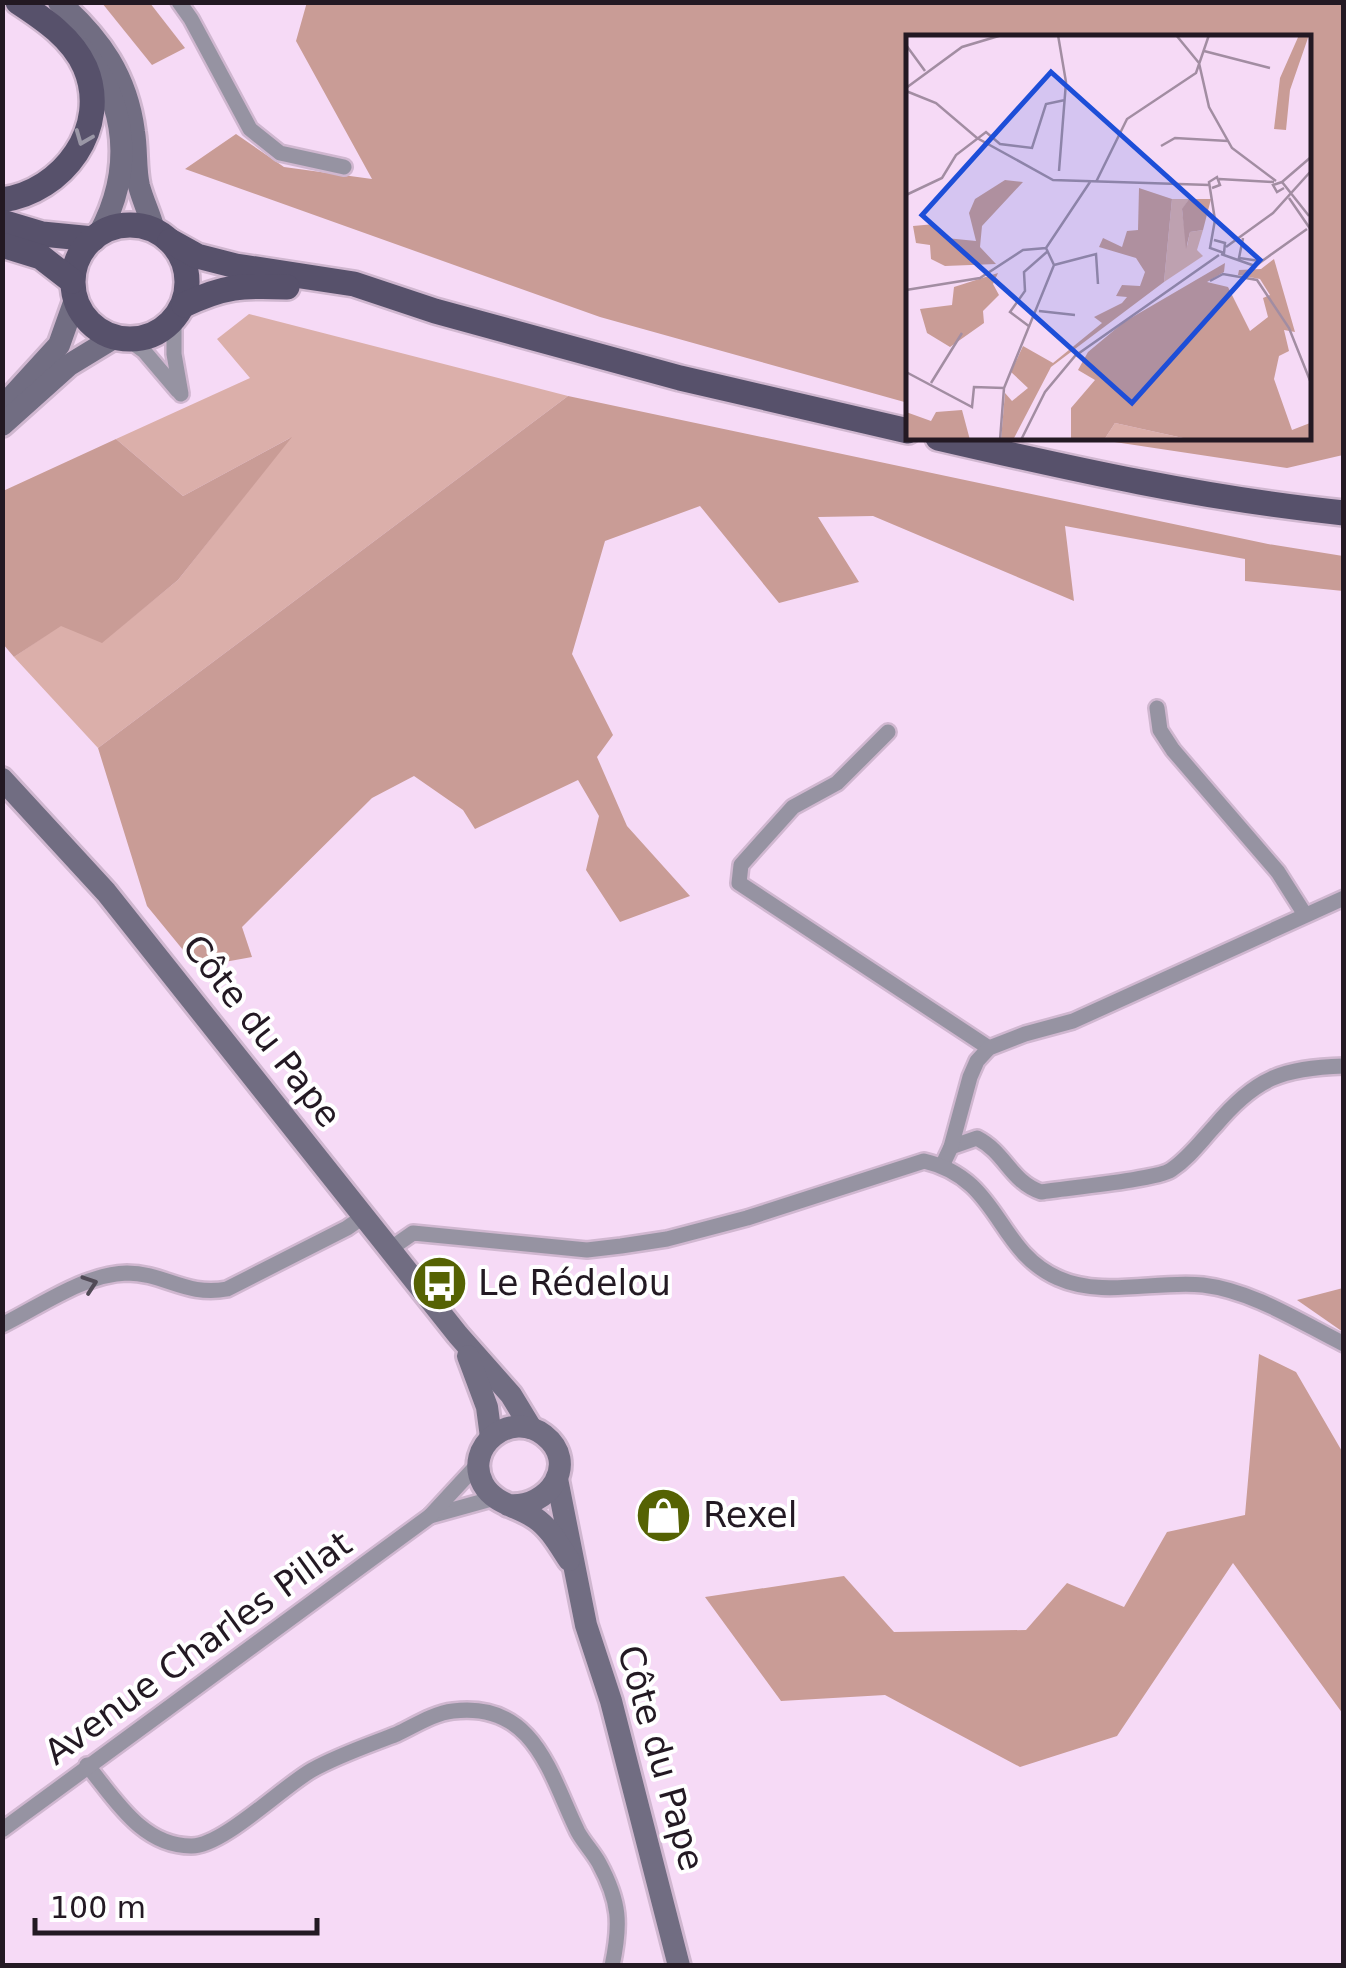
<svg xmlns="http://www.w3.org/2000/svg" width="1346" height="1968" viewBox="0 0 1346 1968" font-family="'DejaVu Sans',sans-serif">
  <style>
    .green { fill: #dbafaa }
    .forest { fill: #c99c96 }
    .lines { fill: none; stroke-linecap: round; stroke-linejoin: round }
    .street-casing { stroke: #d0b7d0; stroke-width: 20 }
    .secondary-casing { stroke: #d0b7d0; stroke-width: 28 }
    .primary-casing { stroke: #d0b7d0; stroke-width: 30 }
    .street { stroke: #9693a2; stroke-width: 15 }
    .secondary { stroke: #716d82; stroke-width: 22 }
    .primary { stroke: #57516b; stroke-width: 25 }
    .oneway { stroke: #9a97a6 }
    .oneway2 { stroke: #514a56 }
    .labels { text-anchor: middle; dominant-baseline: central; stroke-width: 8; stroke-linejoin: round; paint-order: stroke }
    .street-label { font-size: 35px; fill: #231923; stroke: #fff }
    .poi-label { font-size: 35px; fill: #231923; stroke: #fff; text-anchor: start }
    .inset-road { fill: none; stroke: #a28da2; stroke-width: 2.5 }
    .view { fill: #1d4ed8; fill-opacity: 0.15; stroke: #1d4ed8; stroke-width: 5 }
    .inset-edge { fill: none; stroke: #231923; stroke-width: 5 }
  </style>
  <rect width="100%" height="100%" fill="#f6daf6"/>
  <path class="green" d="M249,314L568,396L98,748L14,657L61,625L102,642L178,580L290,438L183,496L116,439L250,378L217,339Z"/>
  <g class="forest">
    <path d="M307,2L1343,3V455L1287,468L1088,438H1308V38H908V403L600,317L185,169L236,134L284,167L372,179L296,41Z"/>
    <path d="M102,3H150L185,48L152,65Z"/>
    <path d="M568,396L1268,544L1343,556V591L1245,581V559L1065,526L1074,601L873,516L818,517L859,582L779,603L700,506L605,541L572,654L613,735L597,757L627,826L690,896L620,922L586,870L599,816L578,780L475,829L463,810L414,776L372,798L242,927L252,957L197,967L147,906L98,748Z"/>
    <path d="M292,437L178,580L102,643L61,626L14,657L3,644V491L116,439L183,496Z"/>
    <path d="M1343,1288V1332L1297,1300Z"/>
    <path d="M1259,1354L1296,1372L1343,1453V1714L1233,1563L1117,1736L1020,1767L885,1695L781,1701L705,1597L844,1576L894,1632L1026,1630L1067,1583L1124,1607L1167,1532L1245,1515Z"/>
  </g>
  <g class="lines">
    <defs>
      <g id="street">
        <path d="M179,2L191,19L250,129L280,153L344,167"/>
        <path d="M174,318V354L181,394"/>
        <path d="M129,340L144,351L178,391"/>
        <path d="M1157,708L1160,730L1173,750L1278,872L1304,913"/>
        <path d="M888,732L837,783L793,807L741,865L739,883L989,1048"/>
        <path d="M951,1147L977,1138C1006,1153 1010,1181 1041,1192C1065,1188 1156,1180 1171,1170C1189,1158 1201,1141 1215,1126C1255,1078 1282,1068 1344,1066"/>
        <path d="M942,1166L951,1147L970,1077L977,1061L989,1048L1025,1034L1073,1021L1344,898"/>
        <path d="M390,1249L413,1233L587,1250L621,1246L667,1239L747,1218L924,1161C1001,1179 995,1250 1058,1278C1102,1298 1157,1280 1203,1285C1253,1291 1300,1322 1344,1344"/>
        <path d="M2,1325C39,1307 84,1274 127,1273C164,1273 187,1297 227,1289L347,1228L364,1216"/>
        <path d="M430,1516L495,1498"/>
        <path d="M87,1765C115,1799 142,1846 191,1846C222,1847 282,1787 312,1770C339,1755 369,1745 397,1734C414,1726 434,1713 453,1711C535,1701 550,1775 578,1832C584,1843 593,1852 599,1863C620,1902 621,1924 612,1966"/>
        <path d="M2,1830L430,1516L478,1464"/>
      </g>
      <g id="secondary">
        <path d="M59,2C101,39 127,77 134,132C137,150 135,169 139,186C143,201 150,215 154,230"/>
        <path d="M82,49C129,104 133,172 99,234"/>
        <path d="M6,403L59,345L75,300"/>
        <path d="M2,425L69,365L115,337"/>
        <path d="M2,779L106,892L458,1335L511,1395L531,1428"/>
        <path d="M468,1356L487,1407L491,1437"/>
        <path d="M557,1479L586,1625L611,1701L679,1966"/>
        <path d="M508,1505C549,1509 580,1463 544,1435C511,1409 463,1447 483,1484C494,1504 517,1506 535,1518C550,1528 559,1545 569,1560"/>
      </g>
      <g id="primary">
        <path d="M2,200C63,192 111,127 85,67C72,38 44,19 18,2"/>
        <path d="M2,222L42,234L93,239"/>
        <circle cx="130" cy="282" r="57"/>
        <path d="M170,241L197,256L236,266L354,284L435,311L680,378L908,431"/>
        <path d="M2,245L41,257L72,281"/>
        <path d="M184,305C224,286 242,285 287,287"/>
        <path d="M938,438C1072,469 1206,499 1344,513"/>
      </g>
    </defs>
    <use href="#street" class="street-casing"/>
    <use href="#secondary" class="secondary-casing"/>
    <use href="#primary" class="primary-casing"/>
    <use href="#street" class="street"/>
    <use href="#secondary" class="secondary"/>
    <use href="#primary" class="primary"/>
  </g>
  <defs><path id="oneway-chevron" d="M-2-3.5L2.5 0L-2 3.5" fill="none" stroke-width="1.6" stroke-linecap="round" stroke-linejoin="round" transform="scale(2.5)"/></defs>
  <use class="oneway" href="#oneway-chevron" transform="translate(83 138) rotate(112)"/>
  <use class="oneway2" href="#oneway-chevron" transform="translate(90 1284) rotate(-19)"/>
  <defs>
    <symbol id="bus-disc" viewBox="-11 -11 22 22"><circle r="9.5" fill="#556203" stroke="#fff"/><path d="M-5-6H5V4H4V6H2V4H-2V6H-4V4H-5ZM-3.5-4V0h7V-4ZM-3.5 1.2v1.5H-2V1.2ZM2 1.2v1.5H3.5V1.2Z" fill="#fff"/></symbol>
    <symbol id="shop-disc" viewBox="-11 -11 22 22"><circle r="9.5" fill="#556203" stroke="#fff"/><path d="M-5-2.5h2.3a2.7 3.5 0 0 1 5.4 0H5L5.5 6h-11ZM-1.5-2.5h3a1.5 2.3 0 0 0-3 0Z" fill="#fff"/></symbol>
  </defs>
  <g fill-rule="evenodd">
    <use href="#bus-disc" x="408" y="1252" width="63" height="63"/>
    <use href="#shop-disc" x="632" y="1484" width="63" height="63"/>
  </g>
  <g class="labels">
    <g class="street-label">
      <text transform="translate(262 1031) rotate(52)">Côte du Pape</text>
      <text transform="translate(198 1648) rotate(-36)">Avenue Charles Pillat</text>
      <text transform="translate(661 1758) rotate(74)">Côte du Pape</text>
    </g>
    <g class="poi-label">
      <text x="478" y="1283">Le Rédelou</text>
      <text x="703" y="1515">Rexel</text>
    </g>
  </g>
  <g transform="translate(906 35)">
    <rect width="405" height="405" fill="#f6daf6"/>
    <path d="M266,164H283L276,175L281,211L284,197L297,195L291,215L297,221L258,247ZM209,388L286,405H198Z" fill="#dbafaa"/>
    <path d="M393,0H403L384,55L380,95L368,94L374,43ZM99,145L117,147L76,191L74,212L90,229L39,231L25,224L24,210L10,208L7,191L29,189L40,203L70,206L63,178L69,164ZM233,153L266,164L258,247L145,332L107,405H95L99,358L106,366L122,353L105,337L117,311L147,328L196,288L188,282L216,268L221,262L210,261L216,250L234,251L239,237L230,223L193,212L197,203L216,212L221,196L232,195ZM283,164H305L297,195L284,197L280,214L276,174ZM368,224L389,297L378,295L383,316L373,321L368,344L386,395L404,388L405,405H286L209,388L198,405H165V373L189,345L172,335L182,317L218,287L319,228L318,237L301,247L322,252L344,296L362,282L357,263L364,260L354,244L332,240L333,235L355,234ZM92,238L87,249L93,260L77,276L78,288L44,312L21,298L14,274L46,270L48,252ZM56,375L64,405H0V377L25,386L30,377Z" fill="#c99c96"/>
    <path class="inset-road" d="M152,0L160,47L153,136M270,0L293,28L303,72L326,113L370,146M0,10L19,36M298,16L364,33M0,53L56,12L96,0M0,56L30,68L71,103L147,145L304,150M255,111L269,103L322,106M313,144L368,147M190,147L221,84L290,38L303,0M376,147L405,122M306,153L314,150L311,142L303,147L309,185L304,213L318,218L319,208L308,205M378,153L371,157L367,150L376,147L403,181M0,160L36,143L50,120L80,97L94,109L126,113L140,69L159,65M383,163L405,195M337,203L333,223L354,226M320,212L367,178L405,136M315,219L349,231L401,194M148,230L190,219L192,249M304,246L317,239L351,245L383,293L405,348M0,255L74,243L117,215L140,213L184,147M133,276L169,280M124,292L104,277L119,256L118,237L142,216M0,337L66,372L68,352L98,353M25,348L56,298M94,405L98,353L148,230L140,213M115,405L139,357L169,321L313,220"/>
    <path class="view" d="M145,37L354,225L226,368L16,180Z"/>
    <rect width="405" height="405" class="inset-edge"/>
  </g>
  <rect width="1346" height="1968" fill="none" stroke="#231923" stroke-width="10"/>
  <path d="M35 1918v15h282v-15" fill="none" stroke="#231923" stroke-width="5"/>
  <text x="50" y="1918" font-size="30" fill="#231923" stroke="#ffffff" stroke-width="8" paint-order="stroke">100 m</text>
</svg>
